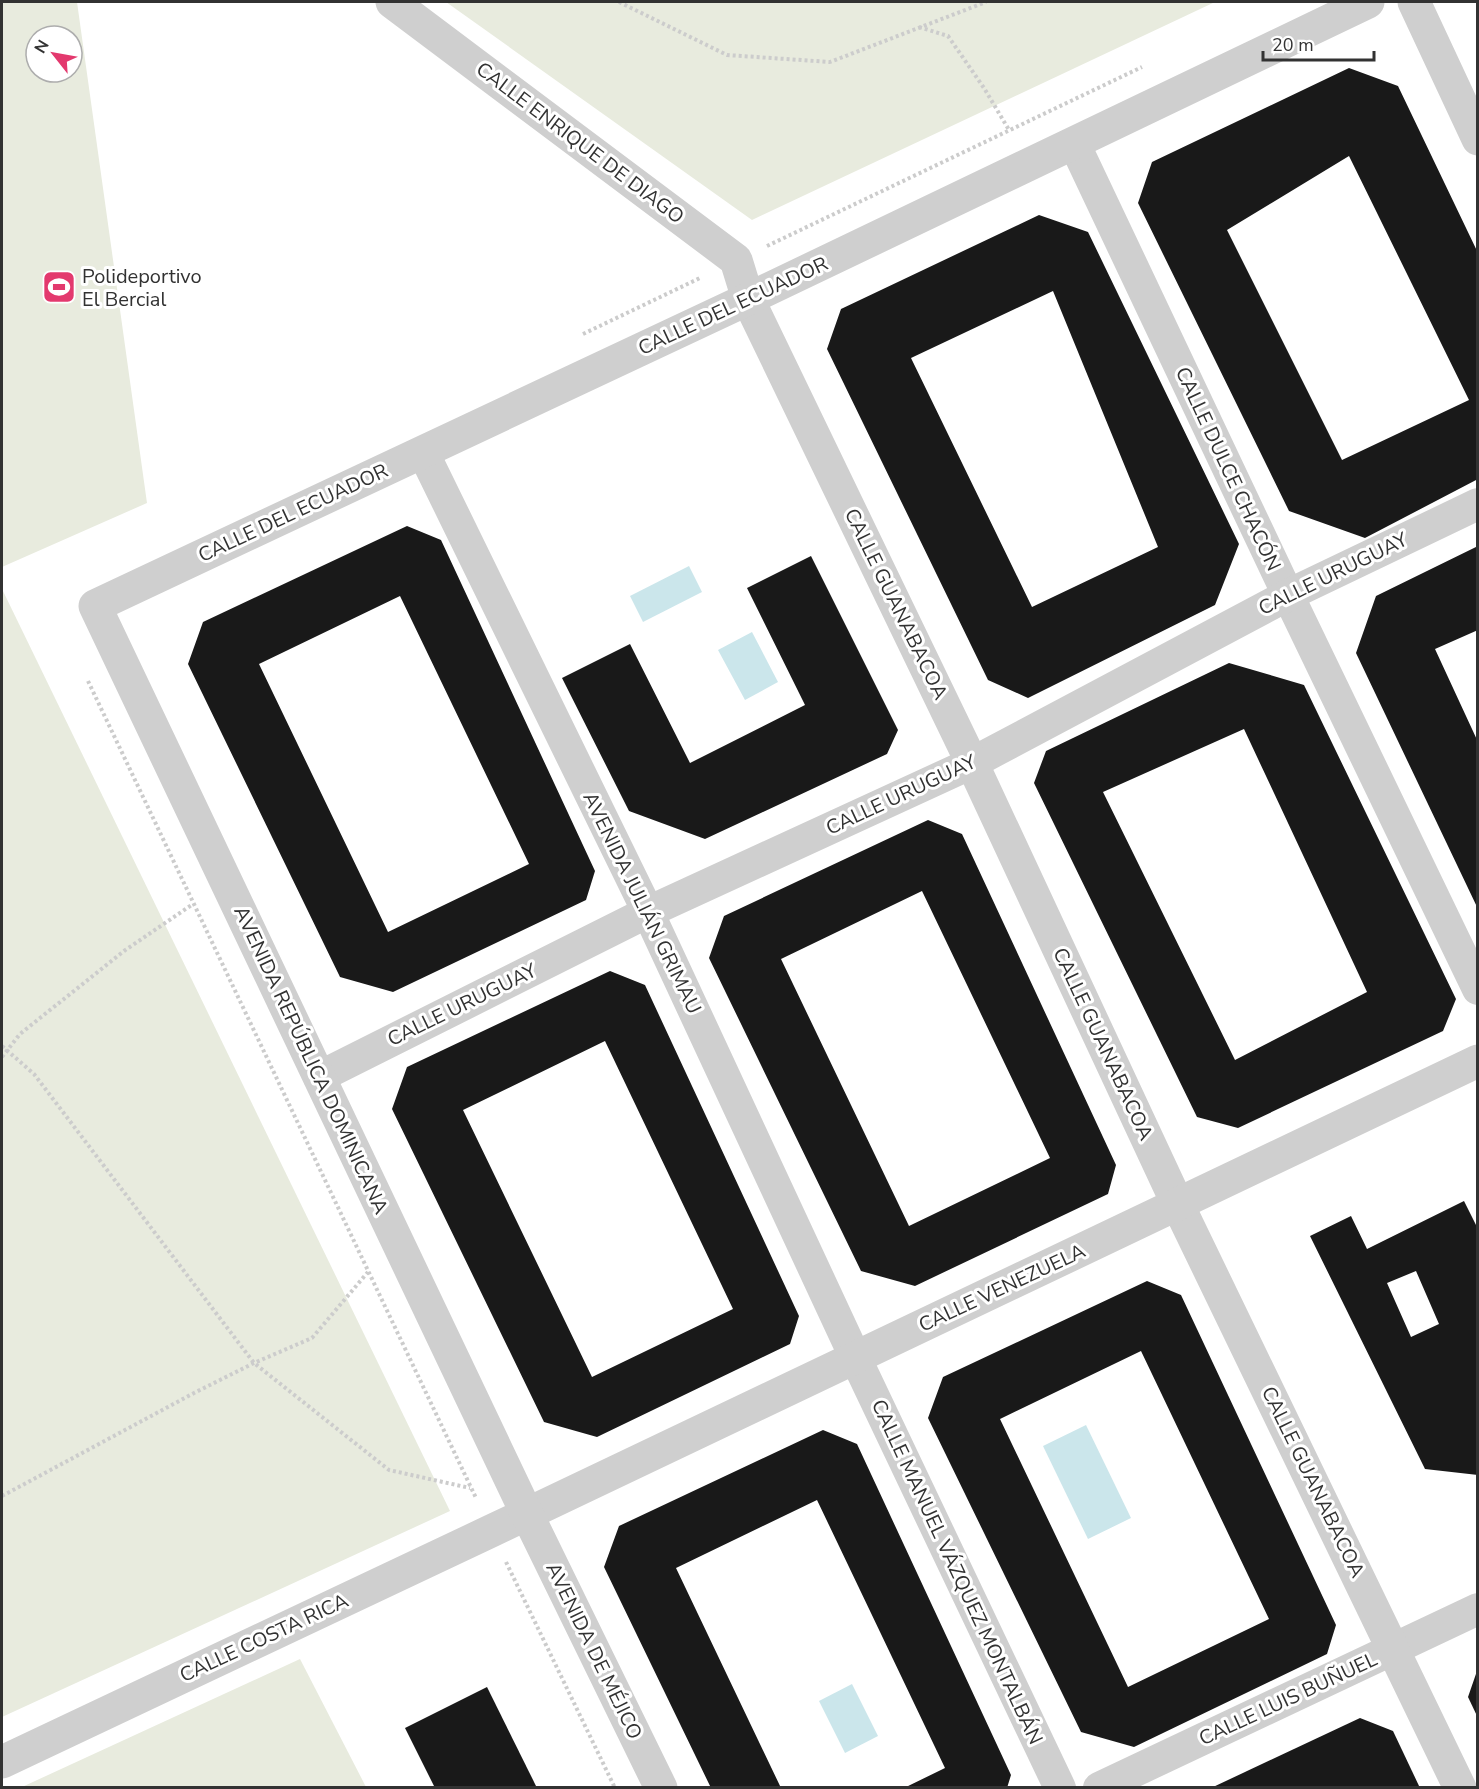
<svg xmlns="http://www.w3.org/2000/svg" width="1479" height="1789" viewBox="0 0 1479 1789" font-family="'Nunito Sans',sans-serif">
  <style>
    .green { fill: #e8ebde; fill-rule: evenodd }
    .water { fill: #cbe6eb }
    .building { fill: #191919; fill-rule: evenodd }
    .lines { fill: none; stroke-linecap: round; stroke-linejoin: round }
    .path { stroke: #ccc; stroke-width: 4; stroke-dasharray: 3 3; stroke-linecap: butt }
    .pedestrian { stroke: #cfcfcf; stroke-width: 32 }
    .minor { stroke: #cfcfcf; stroke-width: 33 }
    .tertiary { stroke: #cfcfcf; stroke-width: 33 }
    .labels { text-anchor: middle; dominant-baseline: central; stroke-width: 6; stroke-linejoin: round; paint-order: stroke }
    .street-label { font-size: 20px; fill: #323232; stroke: #fff }
    .poi-label { font-size: 20px; fill: #323232; stroke: #fff; text-anchor: start }
  </style>
  <rect width="100%" height="100%" fill="#fff"/>
  <g class="green">
    <path d="M2,2H77L147,503L2,567ZM36,36H72V72H36Z"/>
    <path d="M446,2H1215L752,220Z"/>
    <path d="M2,589L450,1511L2,1717Z"/>
    <path d="M300,1659L366,1787H22Z"/>
  </g>
  <g class="water">
    <path d="M689,566L702,592L643,622L630,596Z"/>
    <path d="M752,632L778,682L745,700L718,650Z"/>
    <path d="M1086,1425L1131,1518L1088,1539L1043,1446Z"/>
    <path d="M852,1684L878,1736L845,1753L819,1701Z"/>
  </g>
  <g class="building">
    <path d="M1349,68L1398,86L1478,253V479L1365,538L1289,511L1138,203L1152,162ZM1349,156L1469,400L1342,460L1227,230Z"/>
    <path d="M1039,215L1088,232L1239,544L1215,605L1028,698L988,680L827,349L841,309ZM1053,291L1158,547L1032,607L911,358Z"/>
    <path d="M407,526L441,540L595,871L586,900L393,992L340,977L188,664L203,622ZM400,596L529,864L388,932L259,664Z"/>
    <path d="M1478,546V630L1435,649L1478,742V909L1356,653L1376,596Z"/>
    <path d="M811,556L898,730L887,754L705,839L629,811L562,678L630,644L690,763L805,705L747,588Z"/>
    <path d="M1229,663L1304,685L1456,999L1443,1031L1238,1128L1197,1117L1034,783L1046,751ZM1244,729L1367,992L1235,1060L1103,792Z"/>
    <path d="M928,820L962,834L1116,1165L1108,1194L915,1286L861,1271L709,958L724,916ZM922,891L1050,1158L909,1226L781,959Z"/>
    <path d="M610,971L645,985L799,1316L790,1344L597,1437L544,1422L392,1109L407,1067ZM605,1041L733,1309L592,1377L463,1110Z"/>
    <path d="M1464,1201L1478,1229V1475L1425,1469L1310,1236L1351,1216L1367,1249ZM1416,1271L1439,1324L1411,1337L1387,1283Z"/>
    <path d="M1147,1281L1181,1295L1336,1625L1327,1654L1134,1747L1081,1732L928,1418L943,1377ZM1141,1351L1269,1619L1128,1687L1000,1419Z"/>
    <path d="M823,1430L857,1444L1011,1775L1007,1788H904L945,1768L817,1500L676,1568L781,1788H711L604,1567L619,1526Z"/>
    <path d="M1477,1671H1478V1718L1468,1697Z"/>
    <path d="M487,1687L537,1788H435L405,1728Z"/>
    <path d="M1360,1718L1393,1731L1420,1788H1211Z"/>
  </g>
  <g class="lines">
    <g class="path">
      <path d="M619,2L727,55L830,62L986,2"/>
      <path d="M919,27L948,36L984,88L1009,130"/>
      <path d="M767,246L1142,67"/>
      <path d="M583,334L700,278"/>
      <path d="M88,681L476,1498"/>
      <path d="M2,1046L34,1074L254,1363L389,1470L470,1488"/>
      <path d="M2,1057L20,1034L124,951L193,904"/>
      <path d="M2,1496L194,1393L254,1363L312,1338L368,1272"/>
      <path d="M506,1562L615,1788"/>
    </g>
    <g class="pedestrian">
      <path d="M1074,143L1288,595L1478,989"/>
      <path d="M423,452L648,912L855,1357L1060,1788"/>
      <path d="M319,1077L648,912L972,763L1288,595L1478,504"/>
      <path d="M1099,1788L1478,1609"/>
    </g>
    <g class="minor">
      <path d="M392,2L736,260L748,299L972,763L1178,1205L1460,1788"/>
      <path d="M2,1762L491,1531L1478,1061"/>
      <path d="M661,1788L527,1514L95,606L748,299L1368,2"/>
    </g>
    <path class="tertiary" d="M1414,2L1478,139"/>
  </g>
  <defs>
    <symbol id="stadium-square" viewBox="-11 -11 22 22"><rect x="-9" y="-9" width="18" height="18" rx="4" fill="#e3396e" stroke="#fff"/><path d="M0-5a6.5 5 0 1 0 0 10a6.5 5 0 1 0 0-10ZM-3.5-1.8h7v3.6h-7Z" fill="#fff"/></symbol>
  </defs>
  <g fill-rule="evenodd">
    <use href="#stadium-square" x="40" y="268" width="38" height="38"/>
  </g>
  <g class="labels">
    <g class="street-label">
      <text transform="translate(580 143) rotate(37)">CALLE ENRIQUE DE DIAGO</text>
      <text transform="translate(733 306) rotate(-25)">CALLE DEL ECUADOR</text>
      <text transform="translate(1228 469) rotate(65)">CALLE DULCE CHACÓN</text>
      <text transform="translate(293 513) rotate(-25)">CALLE DEL ECUADOR</text>
      <text transform="translate(1333 574) rotate(-26)">CALLE URUGUAY</text>
      <text transform="translate(896 604) rotate(64)">CALLE GUANABACOA</text>
      <text transform="translate(901 795) rotate(-25)">CALLE URUGUAY</text>
      <text transform="translate(642 903) rotate(64)">AVENIDA JULIÁN GRIMAU</text>
      <text transform="translate(462 1005) rotate(-26)">CALLE URUGUAY</text>
      <text transform="translate(1103 1044) rotate(65)">CALLE GUANABACOA</text>
      <text transform="translate(311 1060) rotate(65)">AVENIDA REPÚBLICA DOMINICANA</text>
      <text transform="translate(1002 1288) rotate(-25)">CALLE VENEZUELA</text>
      <text transform="translate(1313 1482) rotate(64)">CALLE GUANABACOA</text>
      <text transform="translate(957 1572) rotate(65)">CALLE MANUEL VÁZQUEZ MONTALBÁN</text>
      <text transform="translate(264 1638) rotate(-25)">CALLE COSTA RICA</text>
      <text transform="translate(594 1651) rotate(64)">AVENIDA DE MÉJICO</text>
      <text transform="translate(1288 1699) rotate(-25)">CALLE LUIS BUÑUEL</text>
    </g>
    <g class="poi-label">
      <text x="82" y="276">Polideportivo<tspan x="82" dy="23">El Bercial</tspan></text>
    </g>
  </g>
  <rect width="1479" height="1789" fill="none" stroke="#323232" stroke-width="6"/>
  <g transform="translate(54 54) rotate(301)"><circle r="28" fill="#ffffff" stroke="#adadad" stroke-width="1.5"/>
  <path d="M0-4.5L10 22L0 15L-10 22Z" fill="#e3396e"/>
  <text y="-9" font-size="16" font-weight="bold" text-anchor="middle" fill="#323232">N</text>
  </g>
  <path d="M1263 51v9h111v-9" fill="none" stroke="#323232" stroke-width="3"/>
  <text x="1272" y="51" font-size="18" fill="#323232" stroke="#ffffff" stroke-width="4.5" paint-order="stroke">20 m</text>
</svg>
